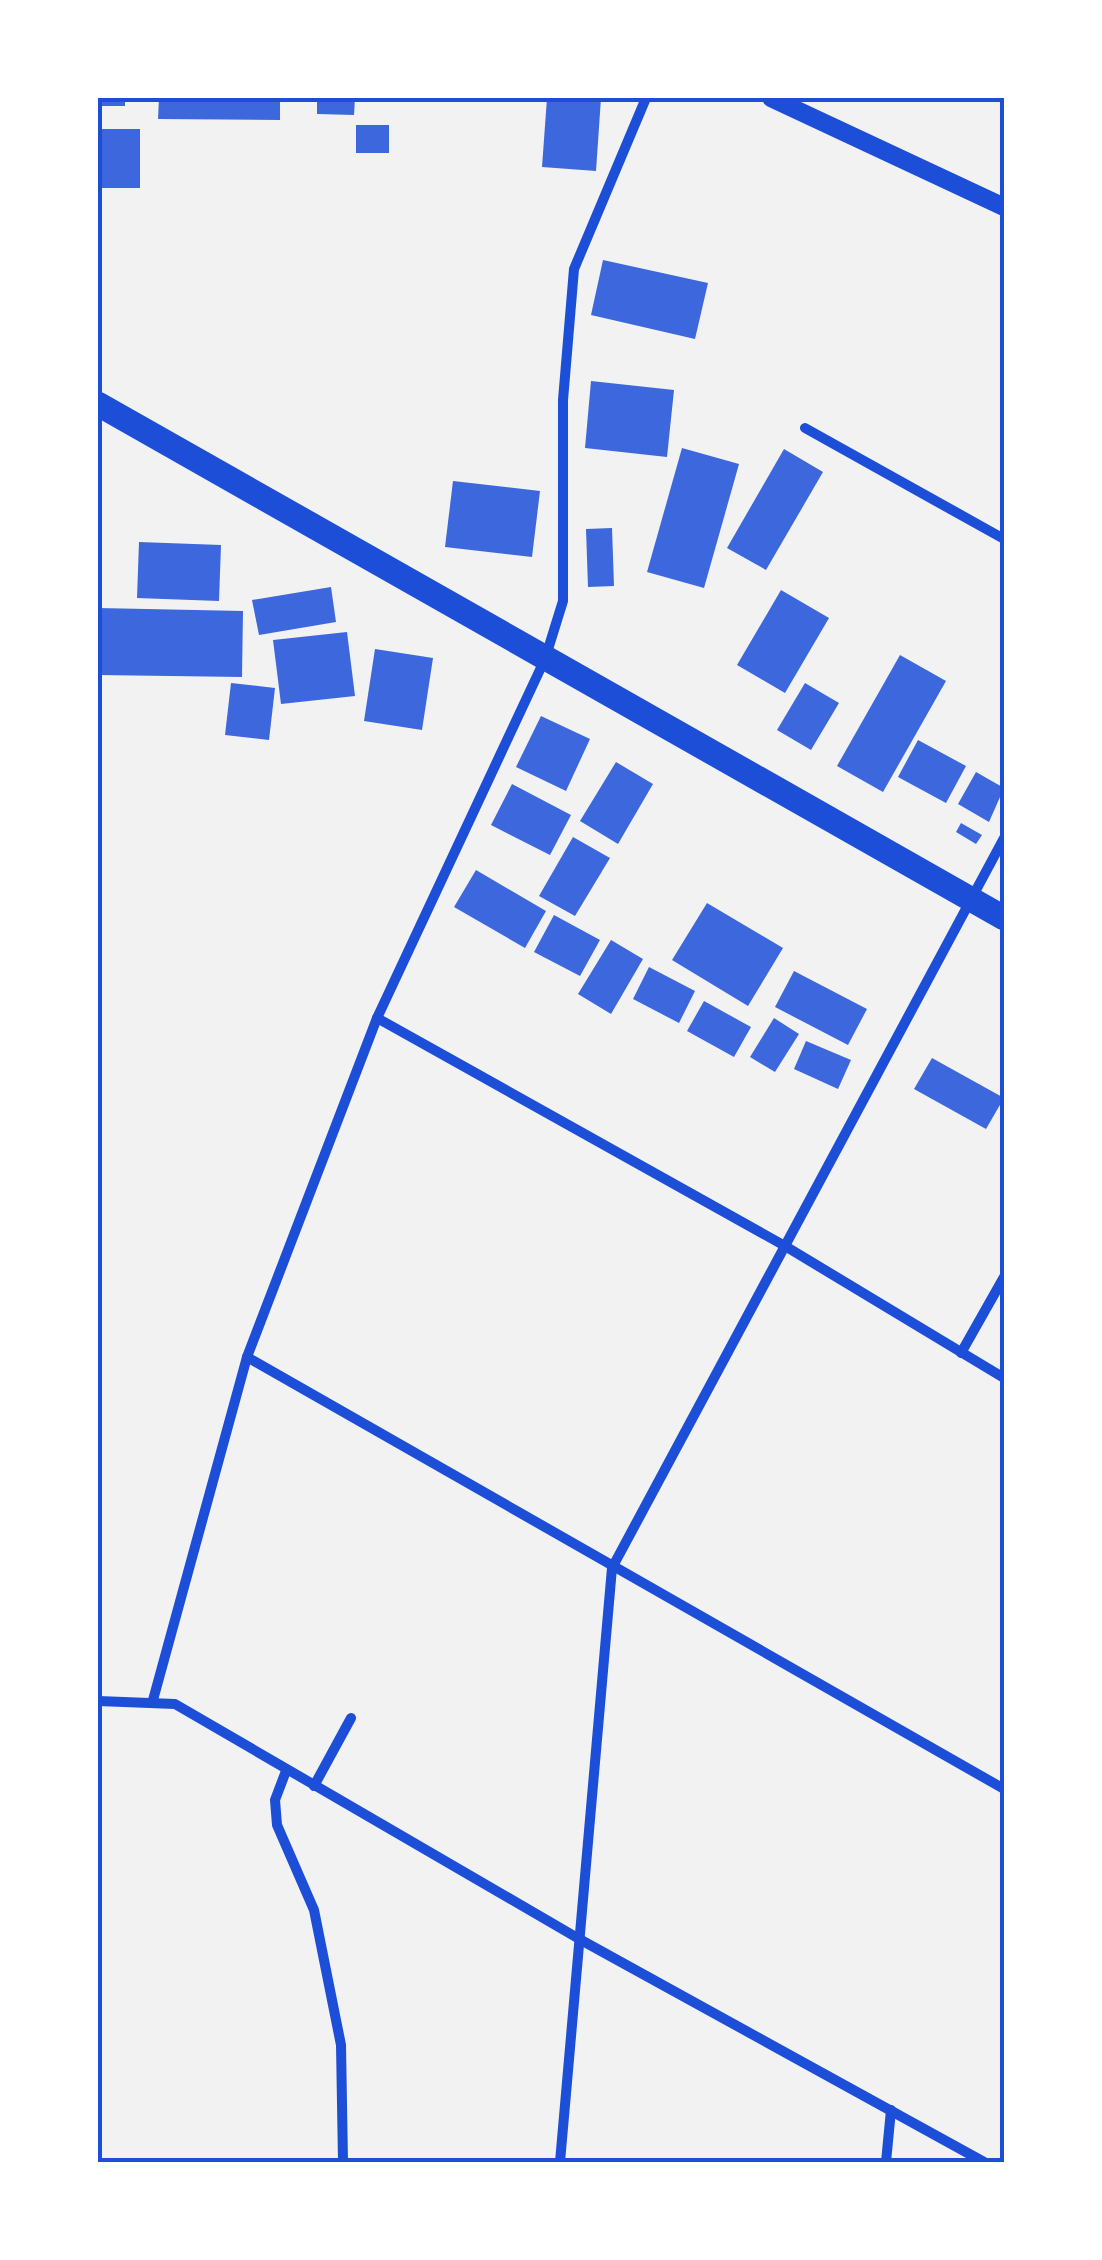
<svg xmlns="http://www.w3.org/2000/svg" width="1102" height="2260" viewBox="0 0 1102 2260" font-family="'Work Sans',sans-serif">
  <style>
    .building { fill: #3d67dc }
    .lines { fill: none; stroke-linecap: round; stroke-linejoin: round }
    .minor { stroke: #1d4ed8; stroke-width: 10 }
    .tertiary { stroke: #1d4ed8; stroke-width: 18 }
    .primary { stroke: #1d4ed8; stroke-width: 25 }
    .neatline { fill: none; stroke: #1d4ed8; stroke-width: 4 }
  </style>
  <rect width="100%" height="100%" fill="#f2f2f2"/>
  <g class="building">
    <rect x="98" y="98" width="27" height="8"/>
    <path d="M159,98H280V120L158,119Z"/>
    <path d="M317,98H355L354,115L317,114Z"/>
    <path d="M547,98H601L596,171L542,167Z"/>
    <rect x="356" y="125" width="33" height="28"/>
    <rect x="98" y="129" width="42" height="59"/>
    <path d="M603,260L708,283L695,339L591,315Z"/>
    <path d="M591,381L674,390L667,457L585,448Z"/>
    <path d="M682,448L739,464L704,588L647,572Z"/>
    <path d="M784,449L823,472L766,570L727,548Z"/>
    <path d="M453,481L540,491L532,557L445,547Z"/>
    <path d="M612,528L614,586L588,587L586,529Z"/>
    <path d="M139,542L221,545L219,601L137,598Z"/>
    <path d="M331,587L336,622L259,635L252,600Z"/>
    <path d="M781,590L829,618L785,693L737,665Z"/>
    <path d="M98,608L243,611L242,677L98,675Z"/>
    <path d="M347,632L355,696L281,704L273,640Z"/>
    <path d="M375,649L433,658L422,730L364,721Z"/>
    <path d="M900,655L946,681L883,792L837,766Z"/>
    <path d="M231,683L275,688L269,740L225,735Z"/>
    <path d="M805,683L839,703L811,750L777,730Z"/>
    <path d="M541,716L590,739L566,791L516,767Z"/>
    <path d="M918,740L966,766L946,803L898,777Z"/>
    <path d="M616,762L653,784L618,844L580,821Z"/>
    <path d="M976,772L1004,788L989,822L958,804Z"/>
    <path d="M512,784L571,815L550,855L491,825Z"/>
    <path d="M961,823L982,835L976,844L956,832Z"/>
    <path d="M573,837L610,858L575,916L539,896Z"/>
    <path d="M476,870L546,911L525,948L454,907Z"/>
    <path d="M707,903L783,948L748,1006L672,960Z"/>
    <path d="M554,915L600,940L580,976L534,952Z"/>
    <path d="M611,940L643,959L611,1014L578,994Z"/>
    <path d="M649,967L695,991L679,1023L633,999Z"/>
    <path d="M794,971L867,1009L848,1045L775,1007Z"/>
    <path d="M704,1001L751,1027L734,1057L687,1031Z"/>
    <path d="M774,1018L799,1034L775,1072L750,1057Z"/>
    <path d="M806,1041L851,1060L838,1089L794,1069Z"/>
    <path d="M932,1058L1004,1098L986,1129L914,1089Z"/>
  </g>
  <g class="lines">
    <g class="minor">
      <path d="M805,428L1004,539"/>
      <path d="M377,1018L785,1246L1004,1378"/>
      <path d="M961,1353L1004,1277"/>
      <path d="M247,1357L1004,1789"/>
      <path d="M153,1700L247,1357L377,1018L545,659L563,601V400L574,269L646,98"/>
      <path d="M98,1701L175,1704L581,1940L984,2162"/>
      <path d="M286,1771L275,1800L277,1825L314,1910L341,2045L343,2162"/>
      <path d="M314,1786L351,1718"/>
      <path d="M560,2162L612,1568L1004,838"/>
      <path d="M886,2162L891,2110"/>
    </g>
    <path class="tertiary" d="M771,98L1004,207"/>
    <path class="primary" d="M98,404L1004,918"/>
  </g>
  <rect width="1102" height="2260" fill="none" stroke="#ffffff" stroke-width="200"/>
  <rect x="100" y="100" width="902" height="2060" class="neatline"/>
</svg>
